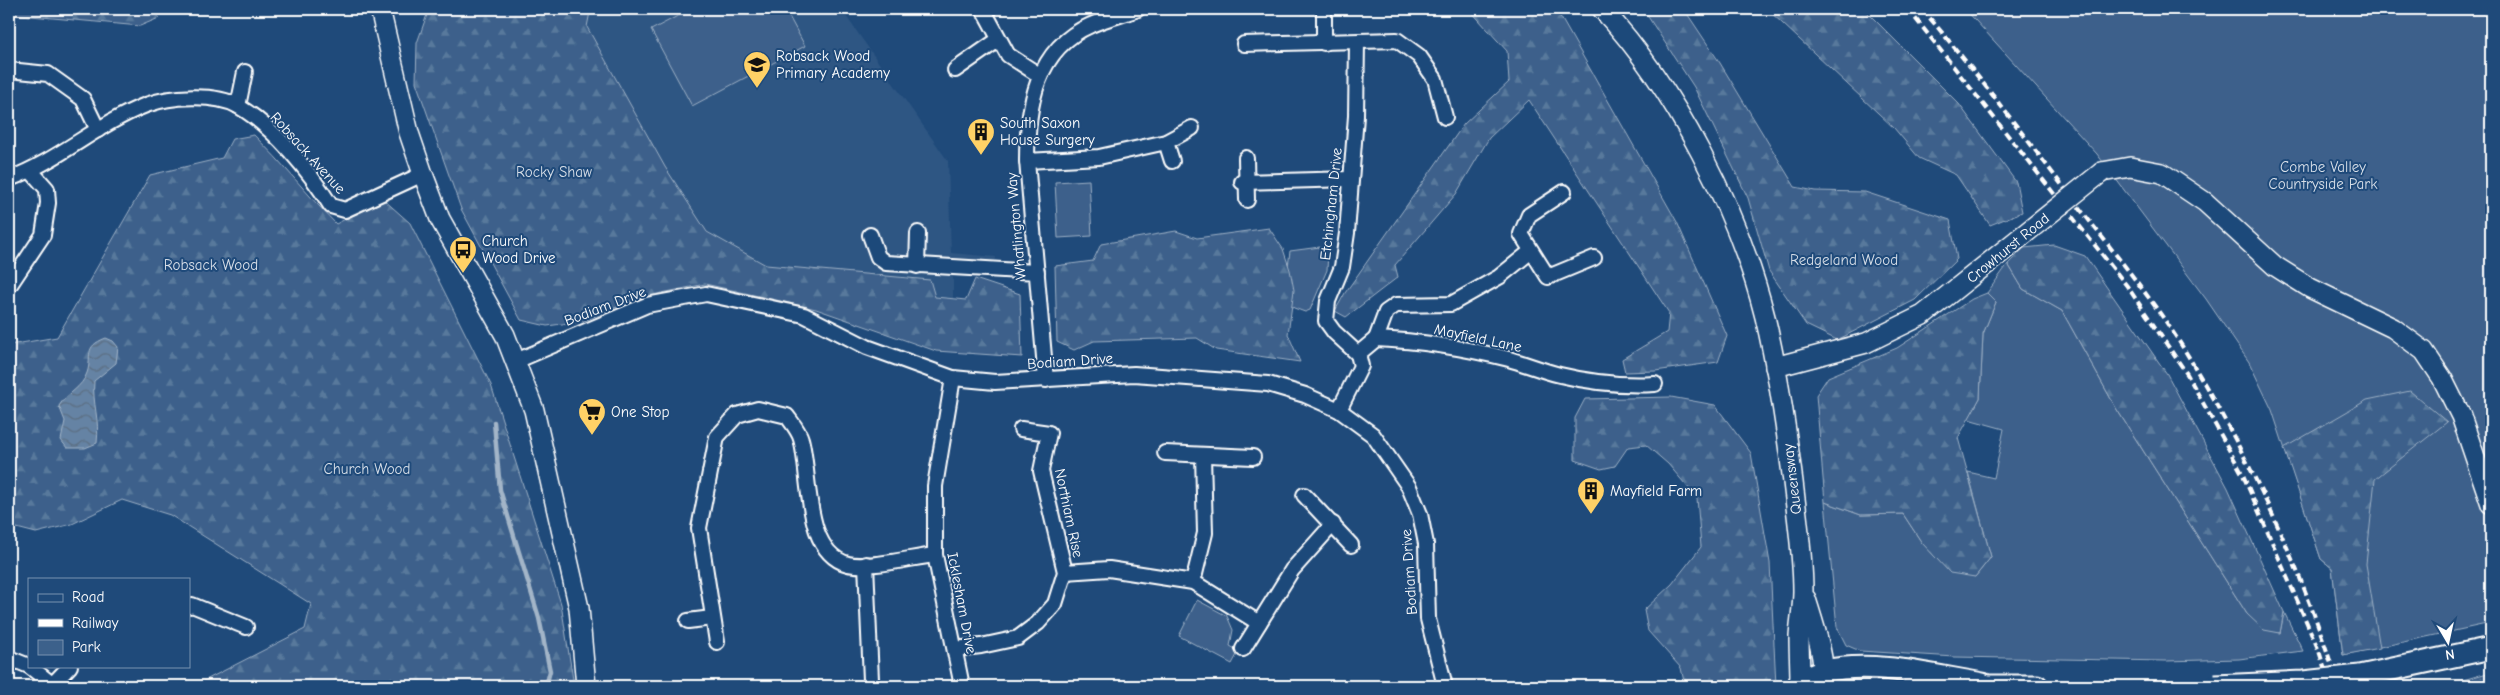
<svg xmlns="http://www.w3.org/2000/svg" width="2500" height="695" viewBox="0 0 2500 695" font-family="'Comic Neue',sans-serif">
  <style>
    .built { fill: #2e5683 }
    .green { fill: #3c618b; stroke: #9eb0c5 }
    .forest { fill: url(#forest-firs); stroke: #9eb0c5 }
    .water { fill: url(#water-waves); stroke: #a3b5c8 }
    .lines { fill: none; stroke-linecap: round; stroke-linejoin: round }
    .stream { stroke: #a3b5c8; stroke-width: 4.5 }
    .street-casing { stroke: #fff; stroke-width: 18 }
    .secondary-casing { stroke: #fff; stroke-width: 22 }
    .primary-casing { stroke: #fff; stroke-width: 25 }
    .street { stroke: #1f4a7a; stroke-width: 14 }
    .secondary { stroke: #1f4a7a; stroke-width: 19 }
    .primary { stroke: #1f4a7a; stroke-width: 21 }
    .rail { stroke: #fff; stroke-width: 4; stroke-dasharray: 8 4; stroke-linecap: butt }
    .secondary-bridge-casing { stroke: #fff; stroke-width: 22; stroke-linecap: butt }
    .primary-bridge-casing { stroke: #fff; stroke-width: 25; stroke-linecap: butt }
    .secondary-bridge { stroke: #1f4a7a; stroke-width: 19 }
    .primary-bridge { stroke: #1f4a7a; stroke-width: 21 }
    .labels { text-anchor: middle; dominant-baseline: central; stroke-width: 4; stroke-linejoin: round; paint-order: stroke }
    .poi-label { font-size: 15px; fill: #fff; stroke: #1f4a7a; text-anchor: start }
    .street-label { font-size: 15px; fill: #fff; stroke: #1f4a7a }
    .park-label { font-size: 15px; fill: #d8dfe8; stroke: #1f4a7a }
  </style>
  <defs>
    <pattern id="forest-firs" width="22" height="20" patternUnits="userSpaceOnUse" patternTransform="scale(1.25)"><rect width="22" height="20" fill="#3c618b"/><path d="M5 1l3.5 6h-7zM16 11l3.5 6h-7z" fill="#59799c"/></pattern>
    <pattern id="water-waves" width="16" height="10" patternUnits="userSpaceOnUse" patternTransform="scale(1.25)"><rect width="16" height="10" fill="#6583a4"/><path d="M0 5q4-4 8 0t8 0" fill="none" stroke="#5b6d81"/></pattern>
  </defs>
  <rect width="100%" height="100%" fill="#1f4a7a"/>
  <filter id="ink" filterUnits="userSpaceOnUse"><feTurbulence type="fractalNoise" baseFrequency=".02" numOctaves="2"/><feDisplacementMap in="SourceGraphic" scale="10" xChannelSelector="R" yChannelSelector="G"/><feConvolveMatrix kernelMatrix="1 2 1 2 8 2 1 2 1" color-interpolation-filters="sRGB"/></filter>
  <g filter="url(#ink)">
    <path class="built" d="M586,9H841L948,161L951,253L996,257L994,278L953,277V299L878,292L745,264L651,182L572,18Z"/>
    <g class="green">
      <path d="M691,9H785L805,46L692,106L651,30Z"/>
      <path d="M1965,9H2491V623L2343,655L2332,568L2321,559L2272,410L2249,362L2206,299L2097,154Z"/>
      <path d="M1089,180L1092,236L1058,238L1055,182Z"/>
      <path d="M1320,247L1321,253L1328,252L1327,270L1310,310L1305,312L1294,308L1284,300L1290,251Z"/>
      <path d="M2008,264L2023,289L2062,311L2116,408L2247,614L2280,633L2284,612L2303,651L2239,659L2166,661L1955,657L1860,651L1846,645L1837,627L1825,502L1861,515L1903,514L1922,543L1975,577L1991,557L1968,472L1994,478L2004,429L1968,419L1980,398L1983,334L1996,302L1987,293Z"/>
      <path d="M1197,600L1227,616L1233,630L1230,646L1239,651L1232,664L1179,636Z"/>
    </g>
    <g class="forest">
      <path d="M9,9H126L158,14L159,18L140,26L9,14Z"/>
      <path d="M429,9H595L590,12L587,27L665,167L707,232L766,265L930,280L935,297L966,300L975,279L1020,294L1022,357L936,351L816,309L705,284L638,298L584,321L547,326L521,320L461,209L416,82L417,43Z"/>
      <path d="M1469,9H1556L1677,222L1727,336L1718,362L1655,371L1625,372L1622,359L1667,332L1669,313L1529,100L1489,138L1456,194L1395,265L1398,277L1346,317L1335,311L1345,293L1464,124L1509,82L1507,51Z"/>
      <path d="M1643,9H1684L1720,63L1795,187L1815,191L1865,192L1950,220L1957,259L1915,300L1837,340L1806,325L1769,271L1748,198L1694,87Z"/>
      <path d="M1767,9H1864L1959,104L2016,182L2022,212L1990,225L1956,175L1919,158L1894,128Z"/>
      <path d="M254,135C283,163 307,195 336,224L383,199L410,223L491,385L561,604L574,686H194L305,629L311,604L170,515L122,500L72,524L36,533L9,526V345L57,337L150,175L222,158L232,139Z"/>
      <path d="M1269,228L1283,249L1290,270L1294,290L1288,334L1300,362L1216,350L1197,338L1094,341L1074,350L1057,342L1055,266L1093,261L1101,244L1176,231L1197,238Z"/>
      <path d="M2054,245L2085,256L2167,374L2228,488L2284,612L2280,633L2264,630L2247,614L2116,408L2062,311L2023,289L2008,264L2024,248Z"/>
      <path d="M1987,293L1996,302L1983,334L1980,398L1958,438L1991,557L1975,577L1950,573L1922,543L1903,514L1861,515L1825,502L1816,395L1828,377L1897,348L1972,299Z"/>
      <path d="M2410,391L2447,422L2375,479L2366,564L2380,648L2343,655L2332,568L2321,559L2284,448L2367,400Z"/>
      <path d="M1671,397L1715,405L1751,453L1770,563L1776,686H1685L1681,668L1648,631L1644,610L1672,584L1701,547L1697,498L1668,464L1646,445L1628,447L1615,466L1601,469L1575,460V418L1585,399Z"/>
      <path d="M2491,672V686H2442Z"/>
    </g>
    <path class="water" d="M106,338L113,341L118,347L116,363L94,381C92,404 100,419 97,443L85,448H67L61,440L65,421L59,406C67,393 82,388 87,373C93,356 82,347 106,338Z"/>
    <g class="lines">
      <path class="stream" d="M494,422L500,490L539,618L550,671L546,686"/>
      <defs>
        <g id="street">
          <path d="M983,9L1008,55L1039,75"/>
          <path d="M1357,42L1356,116L1347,233L1342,267L1328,301L1326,321L1334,332L1358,354"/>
          <path d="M1324,43V9"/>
          <path d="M1244,44L1397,40L1419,56L1435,79L1445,117"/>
          <path d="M9,70L48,74L83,99L98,130"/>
          <path d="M955,70L998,40"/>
          <path d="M238,106L245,72"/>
          <path d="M1166,142L1172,161"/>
          <path d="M1246,158L1247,200"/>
          <path d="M1027,161L1099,157L1166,142L1192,128"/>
          <path d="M9,179C58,161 97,124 146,105C170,96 215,93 238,106C274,127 310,172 331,206L345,210L423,174"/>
          <path d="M1242,182L1350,179"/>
          <path d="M1564,192L1529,215L1521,234L1548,277L1594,258"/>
          <path d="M870,235L878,257L886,263L1037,272"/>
          <path d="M917,266L918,233"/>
          <path d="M9,286L43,235L48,203L47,189L31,171"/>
          <path d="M1376,339L1386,312L1396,305L1451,304L1499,277L1530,252"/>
          <path d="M516,361L647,305L706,294L804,315L867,347L953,378L995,382L1134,374L1268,384L1305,395L1339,410L1373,435L1409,487L1420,514L1426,544L1428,619L1445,686"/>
          <path d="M953,378L935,486V555L962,686"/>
          <path d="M1046,380L1027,161C1027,108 1035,49 1091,25C1106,18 1123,15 1138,9"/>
          <path d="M1339,410L1361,366L1358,354L1376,339C1422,341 1465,348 1509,359C1526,364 1543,371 1560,375C1593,383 1622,386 1655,384"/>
          <path d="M1165,453L1253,457"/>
          <path d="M1304,495L1351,545"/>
          <path d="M866,564L871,680"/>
          <path d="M1065,572L1109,569L1193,582L1259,623"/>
          <path d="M1193,582L1205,533L1203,455"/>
          <path d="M189,606L192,605L246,627"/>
          <path d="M688,621L712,618"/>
          <path d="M717,642L699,528L717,437L737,415L758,409L787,416C792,423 799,431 801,439C811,475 803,552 848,564C867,569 915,557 935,555"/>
          <path d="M955,649L981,646L1018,638L1038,623L1055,604L1065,572L1041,471L1049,433L1021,429"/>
          <path d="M1243,649L1292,570L1333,524"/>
          <path d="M9,658L29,666"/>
          <path d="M29,666L53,685"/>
          <path d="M51,686L70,666"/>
        </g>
        <g id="secondary">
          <path d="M380,9L409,133L423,174L440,219L505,335L534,410L579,608L586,686"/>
          <path d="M1602,9C1675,87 1739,213 1765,317C1778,371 1786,427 1793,482C1797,517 1803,555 1803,591C1803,606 1800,621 1799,636C1799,651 1800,667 1800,682L1811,686"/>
          <path d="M2102,172L2130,167L2162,173L2205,202L2275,266L2310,288L2393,328L2424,351L2442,378L2461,416L2491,504"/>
          <path d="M1775,367L1866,343L1923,315L2022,236"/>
          <path d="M1806,599C1815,628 1825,656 1824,686"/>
        </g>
        <g id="primary">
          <path d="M1800,686V682C1808,678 1816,673 1825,671C1875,660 1933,676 1983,684"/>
          <path d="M1968,686H2037"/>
        </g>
      </defs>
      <use href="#street" class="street-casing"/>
      <use href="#secondary" class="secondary-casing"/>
      <use href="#primary" class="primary-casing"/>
      <use href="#street" class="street"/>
      <use href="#secondary" class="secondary"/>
      <use href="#primary" class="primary"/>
      <g class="rail">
        <path d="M1908,9L2127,286L2187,374L2243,475L2319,651L2330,686"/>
        <path d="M1922,9C1979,75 2031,145 2084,214C2123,264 2166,316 2197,371C2255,470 2305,576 2338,686"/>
      </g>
      <defs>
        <path id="secondary-bridge" d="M2022,236L2102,172"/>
        <path id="primary-bridge" d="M2215,686L2303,682L2360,676L2491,648"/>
      </defs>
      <use href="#secondary-bridge" class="secondary-bridge-casing"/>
      <use href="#primary-bridge" class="primary-bridge-casing"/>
      <use href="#secondary-bridge" class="secondary-bridge"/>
      <use href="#primary-bridge" class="primary-bridge"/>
    </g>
  </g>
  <defs>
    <symbol id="school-pin" viewBox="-11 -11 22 30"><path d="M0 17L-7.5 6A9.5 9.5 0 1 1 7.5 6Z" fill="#ffd166" stroke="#1f4a7a"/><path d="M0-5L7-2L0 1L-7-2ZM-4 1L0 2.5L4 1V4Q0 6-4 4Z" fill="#111"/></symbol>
    <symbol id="building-pin" viewBox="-11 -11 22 30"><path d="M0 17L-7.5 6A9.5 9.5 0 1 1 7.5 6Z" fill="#ffd166" stroke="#1f4a7a"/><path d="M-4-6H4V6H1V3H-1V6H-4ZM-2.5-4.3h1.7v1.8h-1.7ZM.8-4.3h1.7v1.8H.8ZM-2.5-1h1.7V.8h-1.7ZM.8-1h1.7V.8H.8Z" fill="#111"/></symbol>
    <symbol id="bus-pin" viewBox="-11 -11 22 30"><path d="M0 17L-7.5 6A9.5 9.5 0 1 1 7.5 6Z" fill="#ffd166" stroke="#1f4a7a"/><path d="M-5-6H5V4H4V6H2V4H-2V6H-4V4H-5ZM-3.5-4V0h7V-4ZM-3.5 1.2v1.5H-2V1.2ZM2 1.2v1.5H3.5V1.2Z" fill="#111"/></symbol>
    <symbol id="supermarket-pin" viewBox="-11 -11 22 30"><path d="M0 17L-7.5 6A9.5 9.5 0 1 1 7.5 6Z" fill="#ffd166" stroke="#1f4a7a"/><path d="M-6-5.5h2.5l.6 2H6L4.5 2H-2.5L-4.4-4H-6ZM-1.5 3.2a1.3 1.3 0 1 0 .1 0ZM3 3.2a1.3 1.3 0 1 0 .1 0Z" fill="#111"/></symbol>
  </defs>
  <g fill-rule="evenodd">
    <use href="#school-pin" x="741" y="49" width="32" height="43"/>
    <use href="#building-pin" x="965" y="116" width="32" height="43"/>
    <use href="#bus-pin" x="447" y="234" width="32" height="43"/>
    <use href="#supermarket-pin" x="576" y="396" width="32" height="43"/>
    <use href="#building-pin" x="1575" y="475" width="32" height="43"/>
  </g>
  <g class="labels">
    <g class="poi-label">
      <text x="776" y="56">Robsack Wood<tspan x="776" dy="17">Primary Academy</tspan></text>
      <text x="1000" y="123">South Saxon<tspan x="1000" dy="17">House Surgery</tspan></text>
      <text x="482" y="241">Church<tspan x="482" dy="17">Wood Drive</tspan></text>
      <text x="611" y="412">One Stop</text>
      <text x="1610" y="491">Mayfield Farm</text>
    </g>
    <g class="street-label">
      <text transform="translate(308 153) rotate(48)">Robsack Avenue</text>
      <text transform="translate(1331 204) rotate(-84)">Etchingham Drive</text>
      <text transform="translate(1016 226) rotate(-95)">Whatlington Way</text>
      <text transform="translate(2008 248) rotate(-39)">Crowhurst Road</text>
      <text transform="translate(605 306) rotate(-21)">Bodiam Drive</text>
      <text transform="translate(1478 338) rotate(12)">Mayfield Lane</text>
      <text transform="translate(1070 361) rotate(-4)">Bodiam Drive</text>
      <text transform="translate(1792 479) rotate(-97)">Queensway</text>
      <text transform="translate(1069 513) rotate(78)">Northiam Rise</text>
      <text transform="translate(1409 572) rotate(-94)">Bodiam Drive</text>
      <text transform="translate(962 603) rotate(79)">Icklesham Drive</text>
    </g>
    <g class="park-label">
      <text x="2323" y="167">Combe Valley<tspan x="2323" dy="17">Countryside Park</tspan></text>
      <text x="554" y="172">Rocky Shaw</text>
      <text x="1844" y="260">Redgeland Wood</text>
      <text x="211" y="265">Robsack Wood</text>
      <text x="367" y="469">Church Wood</text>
    </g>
  </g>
  <rect width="2500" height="695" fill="none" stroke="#1f4a7a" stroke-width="30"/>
  <rect x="15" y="15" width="2470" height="665" fill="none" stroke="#fff" stroke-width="2" filter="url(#ink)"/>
  <rect x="28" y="578" width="162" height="90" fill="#1f4a7a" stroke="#7992af"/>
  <rect x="38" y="594" width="25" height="8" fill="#1f4a7a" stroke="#7992af"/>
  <text x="72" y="602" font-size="15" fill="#ffffff">Road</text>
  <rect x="38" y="619" width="25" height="8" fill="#ffffff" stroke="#7992af"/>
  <text x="72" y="628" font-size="15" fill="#ffffff">Railway</text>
  <rect x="38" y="640" width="25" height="15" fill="#3c618b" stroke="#7992af"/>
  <text x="72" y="652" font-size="15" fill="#ffffff">Park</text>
  <g transform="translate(2448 642) rotate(171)" stroke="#1f4a7a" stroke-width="4" paint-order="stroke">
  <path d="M0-4L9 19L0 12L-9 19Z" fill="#ffffff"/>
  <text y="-8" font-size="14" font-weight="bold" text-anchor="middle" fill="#ffffff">N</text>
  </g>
</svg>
